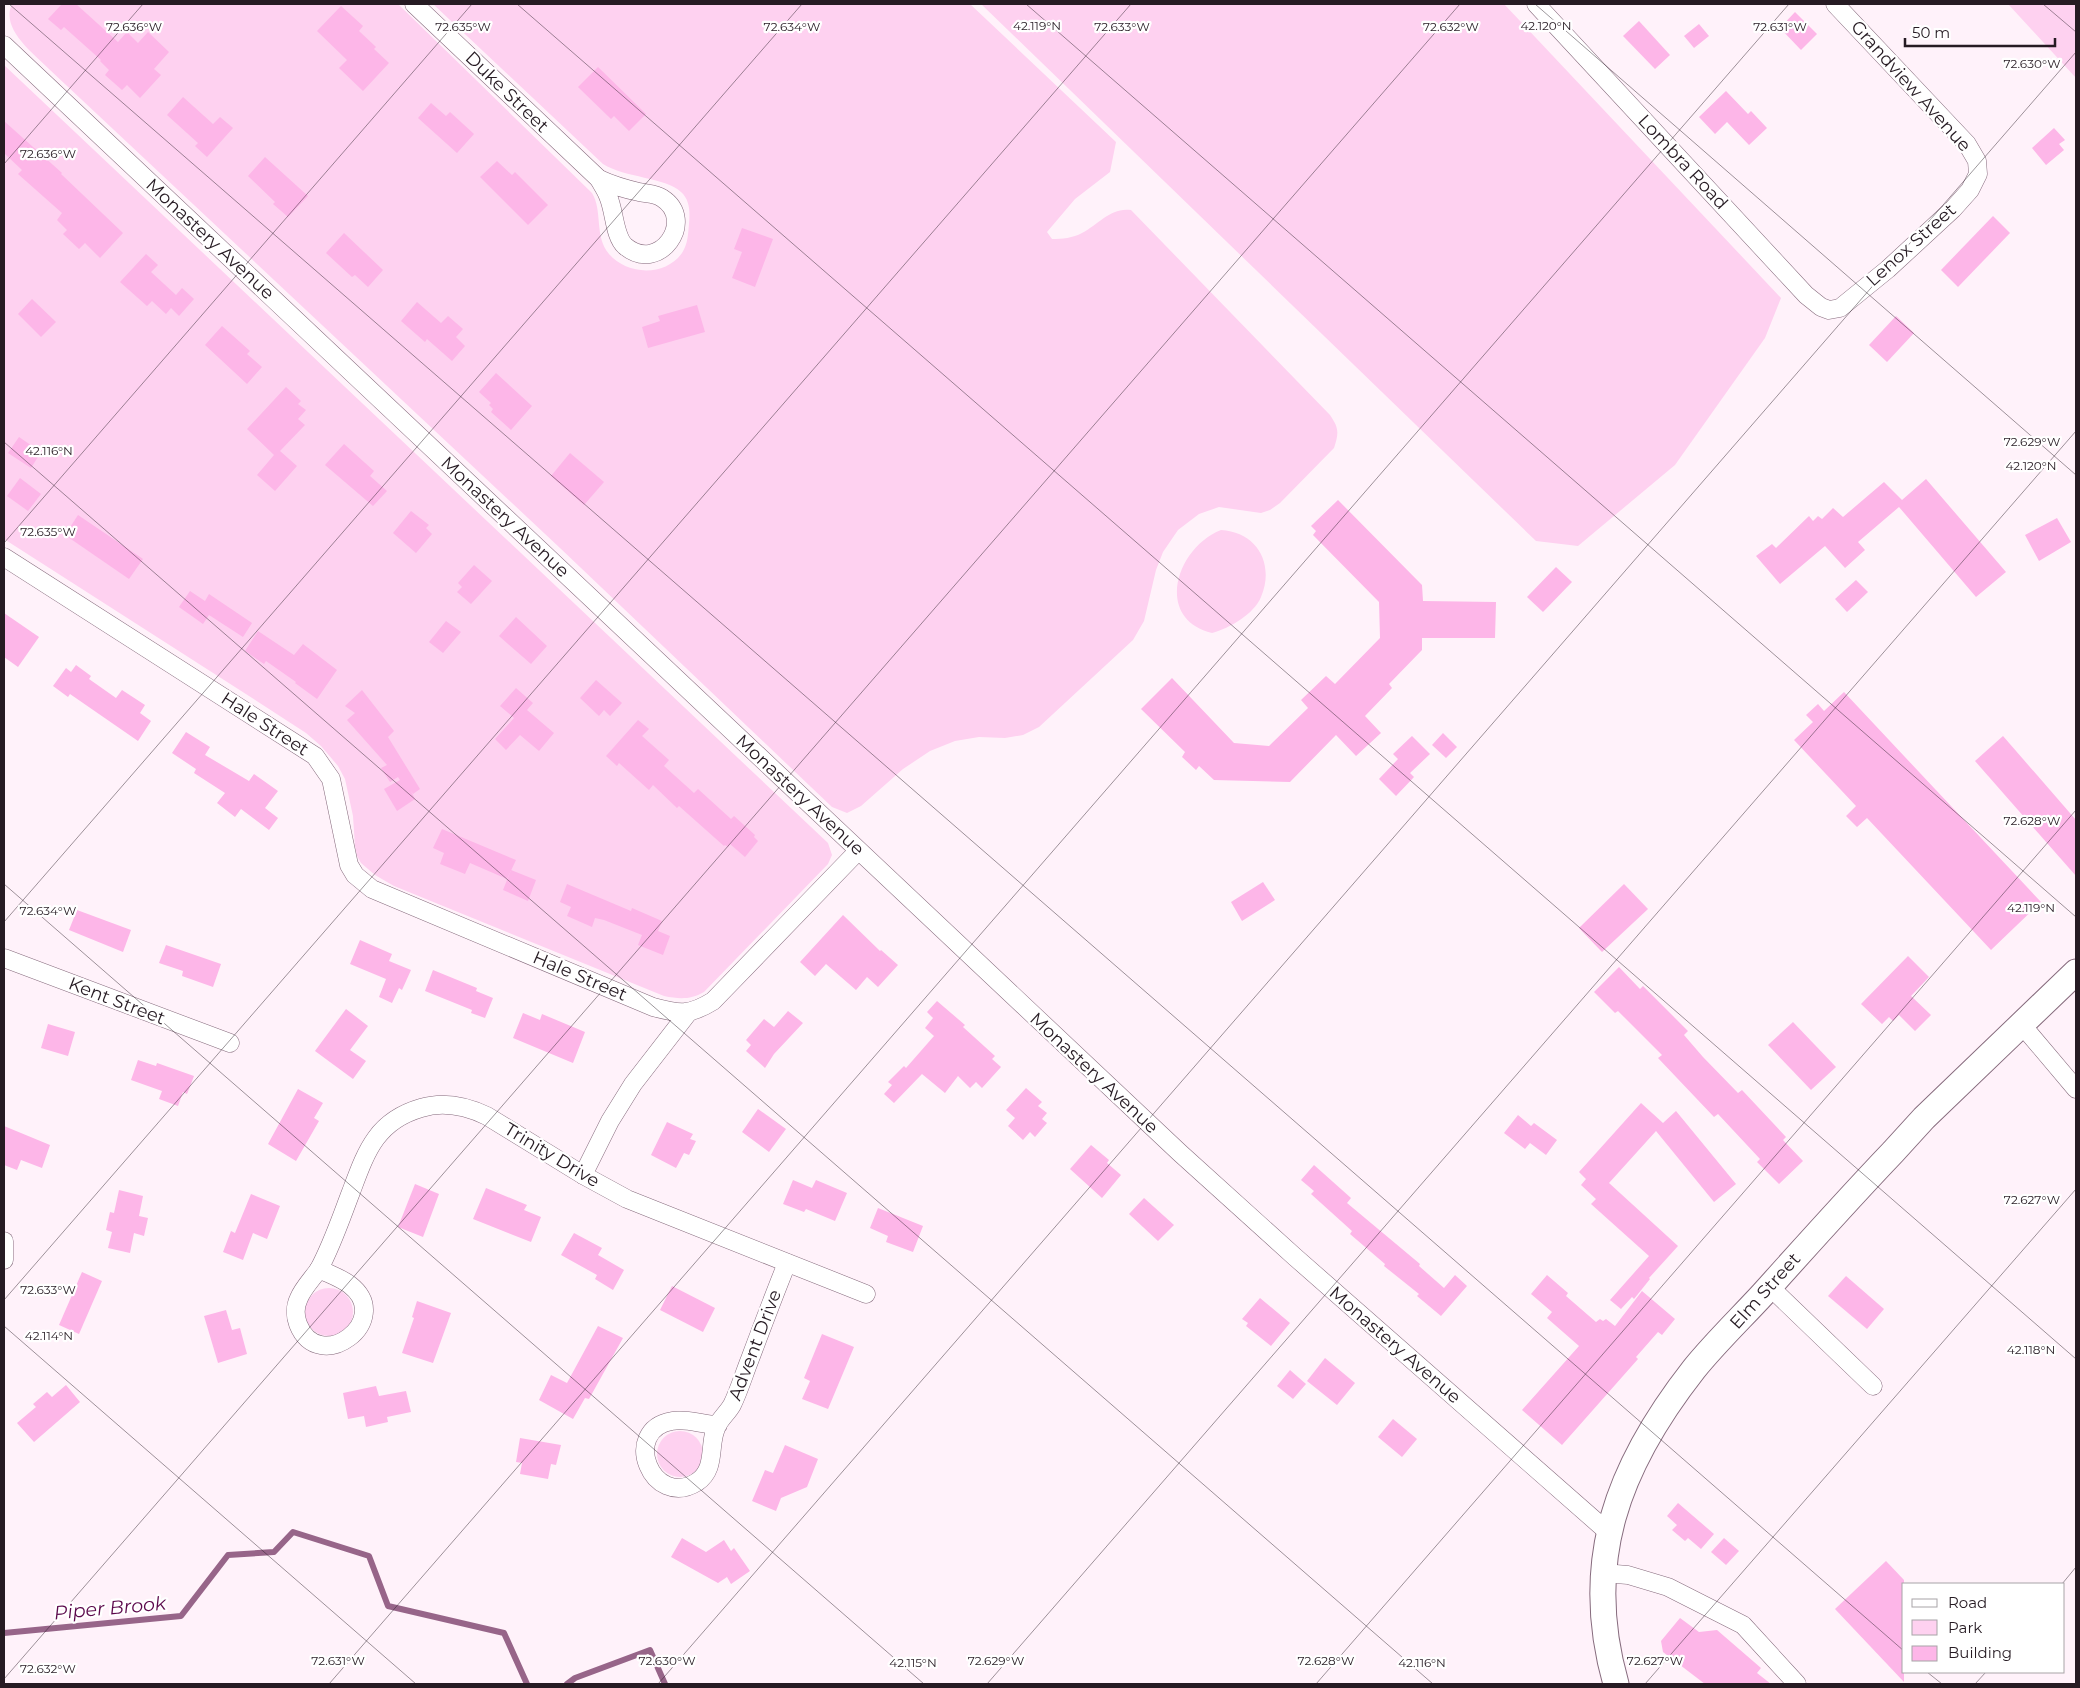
<svg xmlns="http://www.w3.org/2000/svg" width="2080" height="1688" viewBox="0 0 2080 1688" font-family="Montserrat,sans-serif">
  <style>
    .green { fill: #fed1f0 }
    .lines { fill: none; stroke-linecap: round; stroke-linejoin: round }
    .stream { stroke: #976589; stroke-width: 6 }
    .building { fill: #fdb6e8 }
    .street-casing { stroke: #866b7d; stroke-width: 19 }
    .secondary-casing { stroke: #866b7d; stroke-width: 27 }
    .street { stroke: #fff; stroke-width: 18 }
    .secondary { stroke: #fff; stroke-width: 25 }
    .ticks { fill: none; stroke: #261b23; stroke-width: 1; stroke-opacity: 0.45 }
    .labels { text-anchor: middle; dominant-baseline: central; stroke-width: 4.5; stroke-linejoin: round; paint-order: stroke }
    .street-label { font-size: 18px; fill: #261b23; stroke: #fff }
    .water-label { font-size: 19px; font-style: italic; fill: #5b084b; stroke: #fff }
    .ticks-label { font-size: 12px; text-anchor: middle; fill: #261b23; stroke: #fff; stroke-width: 4.5; stroke-linejoin: round; paint-order: stroke }
  </style>
  <rect width="100%" height="100%" fill="#fff2fa"/>
  <g class="green">
    <path d="M12,4H398L592,193C603,211 594,236 609,254C627,275 665,277 682,253C688,244 688,234 689,224C690,212 690,200 681,192C665,177 625,178 603,164L433,4H970L1116,142L1110,172L1075,199L1047,232L1052,239C1062,239 1073,238 1082,233C1099,224 1111,207 1131,210L1330,415C1339,428 1339,433 1334,448L1280,503L1270,510L1261,513L1219,507L1199,514L1178,530L1163,552L1156,570L1144,621L1133,640L1039,727L1023,735L1005,738L979,737L955,741L930,751L903,769L861,806L847,813L832,807L560,548L50,70C34,54 0,29 12,4Z"/>
    <path d="M981,4H1504L1781,298L1765,338L1675,465L1578,546L1536,541Z"/>
    <path d="M2008,4H2076V78Z"/>
    <path d="M4,65L828,843L832,855L828,864L704,992C690,1000 679,999 664,996L394,886L375,875L361,863L357,856L355,846L353,816L345,779L338,766L321,746L306,733L249,696L4,539Z"/>
    <path d="M1221,530C1257,532 1275,564 1261,597C1254,614 1230,628 1212,633C1153,618 1177,547 1221,530Z"/>
    <circle cx="329" cy="1312" r="24"/>
    <circle cx="680" cy="1454" r="23"/>
  </g>
  <g class="lines">
    <g class="stream">
      <path d="M4,1633L181,1616L228,1555L274,1552L293,1532L369,1556L388,1606L504,1633L527,1684"/>
      <path d="M567,1684L575,1678L650,1650L665,1684"/>
    </g>
  </g>
  <g class="building">
    <path d="M62,4H76L118,42L127,32L138,43L148,32L169,52L154,69L161,75L140,98L127,85L122,90L105,75L109,70L100,61L101,60L64,27L61,30L48,19Z"/>
    <path d="M341,6L363,26L359,31L376,47L374,49L389,63L363,91L339,68L347,60L317,31Z"/>
    <path d="M1795,12L1817,34L1801,50L1780,28Z"/>
    <path d="M1639,21L1670,55L1655,69L1623,36Z"/>
    <path d="M1699,24L1709,36L1694,48L1684,36Z"/>
    <path d="M598,67L646,114L629,131L614,116L611,119L578,87Z"/>
    <path d="M1726,91L1748,114L1751,111L1767,128L1749,145L1727,122L1715,134L1699,117Z"/>
    <path d="M183,97L213,124L220,117L233,128L207,157L195,146L198,143L167,115Z"/>
    <path d="M431,103L446,116L450,112L474,134L457,153L418,118Z"/>
    <path d="M4,121L62,173L61,174L123,233L100,258L85,243L79,249L63,234L67,230L57,220L62,213L18,174L22,170L4,153Z"/>
    <path d="M2054,128L2065,140L2059,144L2064,150L2046,165L2032,148Z"/>
    <path d="M265,157L308,196L288,217L273,204L275,202L248,176Z"/>
    <path d="M497,161L512,175L515,172L548,205L528,225L480,177Z"/>
    <path d="M1993,216L2010,233L1958,287L1941,270Z"/>
    <path d="M742,228L773,239L755,287L732,278L742,252L734,249Z"/>
    <path d="M344,233L383,270L368,287L355,275L352,277L326,253Z"/>
    <path d="M146,254L158,265L151,272L176,295L182,288L194,299L179,316L171,308L166,314L152,301L147,306L120,282Z"/>
    <path d="M32,299L56,322L41,337L18,314Z"/>
    <path d="M417,302L441,323L448,316L463,329L456,337L465,346L452,361L427,339L425,342L401,321Z"/>
    <path d="M697,305L705,332L648,348L642,327L660,321L658,316Z"/>
    <path d="M1896,316L1914,333L1887,362L1869,345Z"/>
    <path d="M222,326L250,351L247,354L262,367L247,384L205,345Z"/>
    <path d="M496,373L532,406L511,430L491,412L493,409L489,405L491,403L479,392Z"/>
    <path d="M286,387L301,401L298,404L306,410L298,419L305,425L280,451L297,466L275,491L257,475L274,455L247,429Z"/>
    <path d="M19,437L41,452L31,468L8,453Z"/>
    <path d="M344,444L374,471L370,476L387,491L373,506L325,465Z"/>
    <path d="M570,453L604,482L584,505L551,476Z"/>
    <path d="M20,478L41,494L28,511L7,496Z"/>
    <path d="M1926,479L2006,572L1976,597L1899,507L1858,542L1865,550L1845,568L1825,546L1780,584L1756,556L1772,544L1776,548L1809,516L1813,521L1818,516L1822,519L1833,508L1843,517L1884,482L1902,500Z"/>
    <path d="M1338,500L1422,585L1423,601L1496,602L1495,638H1422V650L1389,684L1392,688L1365,716L1381,733L1356,756L1336,735L1290,782L1214,780L1199,766L1196,770L1182,757L1185,752L1141,709L1172,678L1234,743L1269,746L1308,708L1301,700L1326,676L1335,684L1380,638L1379,602L1313,535L1316,531L1311,526Z"/>
    <path d="M411,511L429,525L426,528L432,534L416,553L393,533Z"/>
    <path d="M78,515L143,559L129,579L65,535Z"/>
    <path d="M2057,518L2071,542L2039,561L2025,535Z"/>
    <path d="M474,565L492,581L471,604L457,592L462,587L458,583Z"/>
    <path d="M1556,567L1572,582L1543,612L1527,597Z"/>
    <path d="M1856,580L1868,592L1847,612L1835,599Z"/>
    <path d="M190,591L205,601L209,594L252,623L243,637L209,615L203,624L179,607Z"/>
    <path d="M4,613L39,637L18,667L4,657Z"/>
    <path d="M516,617L547,646L531,664L499,636Z"/>
    <path d="M446,621L461,632L443,653L429,642Z"/>
    <path d="M258,631L294,655L303,644L337,670L317,699L295,683L296,682L266,661L264,664L245,651Z"/>
    <path d="M76,665L91,676L89,679L116,698L122,690L145,705L140,713L151,721L138,741L70,694L68,697L53,686L66,668L71,672Z"/>
    <path d="M596,680L622,703L610,716L604,710L599,716L580,698Z"/>
    <path d="M516,688L533,703L527,710L554,733L539,751L520,735L506,750L495,739L514,718L500,706Z"/>
    <path d="M362,690L394,731L388,737L420,789L413,794L411,791L415,799L397,811L384,789L400,780L398,777L390,782L381,768L387,765L347,720L355,713L345,706Z"/>
    <path d="M1844,692L2041,902L1991,950L1867,818L1857,827L1846,816L1856,806L1794,740L1813,722L1806,715L1818,704L1824,711Z"/>
    <path d="M638,720L649,729L642,736L669,760L664,766L694,793L698,789L731,819L734,816L755,835L754,837L758,841L745,857L730,844L728,847L725,845L724,846L679,806L677,808L653,785L649,790L619,763L617,766L606,756Z"/>
    <path d="M186,732L210,747L205,755L249,781L254,774L278,791L265,808L278,818L269,830L241,809L235,817L217,803L225,793L194,773L196,769L172,753Z"/>
    <path d="M1443,733L1457,747L1446,758L1432,745Z"/>
    <path d="M1412,736L1430,754L1410,773L1414,777L1396,796L1379,779L1398,759L1393,754Z"/>
    <path d="M2003,736L2076,820V876L1975,761Z"/>
    <path d="M442,829L516,860L507,879L470,863L465,874L440,864L444,853L433,848Z"/>
    <path d="M511,870L536,880L528,901L503,890Z"/>
    <path d="M1263,882L1275,900L1242,921L1231,902Z"/>
    <path d="M567,884L631,911L632,908L662,921L658,931L670,936L663,955L638,945L642,935L604,920L595,918L592,927L567,916L571,907L560,902Z"/>
    <path d="M1624,884L1648,909L1602,952L1579,928Z"/>
    <path d="M77,910L131,930L123,952L69,930Z"/>
    <path d="M843,915L880,951L881,950L898,965L878,987L867,977L856,990L826,964L815,976L800,962Z"/>
    <path d="M360,940L392,954L389,961L411,970L402,990L399,988L392,1003L379,997L386,979L350,964Z"/>
    <path d="M166,945L221,964L213,987L182,976L183,971L159,963Z"/>
    <path d="M1908,956L1929,977L1911,996L1931,1015L1915,1031L1899,1015L1893,1021L1889,1017L1882,1024L1861,1004Z"/>
    <path d="M1619,967L1640,989L1643,986L1688,1031L1684,1035L1703,1057L1738,1093L1742,1090L1786,1137L1783,1140L1803,1161L1779,1184L1757,1162L1760,1159L1718,1114L1714,1117L1658,1058L1662,1055L1618,1011L1615,1013L1594,992Z"/>
    <path d="M433,970L477,988L476,991L493,998L485,1018L471,1013L472,1010L425,991Z"/>
    <path d="M937,1001L965,1025L963,1027L995,1056L992,1059L1001,1067L982,1088L976,1082L970,1088L958,1076L945,1093L922,1074L894,1103L884,1094L892,1085L888,1082L904,1066L906,1068L934,1036L925,1028L933,1018L927,1012Z"/>
    <path d="M346,1009L368,1026L350,1050L366,1061L353,1079L315,1051Z"/>
    <path d="M788,1011L803,1023L774,1054L765,1068L746,1051L751,1045L746,1040L764,1019L774,1027Z"/>
    <path d="M523,1013L540,1020L542,1014L585,1032L573,1063L513,1038Z"/>
    <path d="M1793,1022L1836,1067L1811,1090L1768,1045Z"/>
    <path d="M48,1024L75,1032L68,1056L41,1048Z"/>
    <path d="M138,1060L156,1066L157,1063L194,1076L187,1094L183,1092L178,1106L159,1099L162,1091L131,1080Z"/>
    <path d="M1026,1088L1042,1102L1038,1106L1047,1113L1042,1119L1047,1123L1035,1137L1030,1132L1023,1140L1008,1126L1015,1118L1006,1110Z"/>
    <path d="M298,1089L323,1103L314,1118L319,1121L296,1161L268,1144Z"/>
    <path d="M1641,1103L1663,1123L1676,1111L1736,1184L1714,1202L1656,1131L1609,1183L1678,1246L1649,1278L1650,1279L1634,1299L1632,1297L1621,1309L1610,1300L1649,1256L1591,1204L1596,1199L1581,1185L1586,1179L1579,1172Z"/>
    <path d="M758,1109L786,1129L769,1152L742,1132Z"/>
    <path d="M1518,1115L1531,1126L1534,1123L1557,1140L1546,1155L1530,1143L1525,1149L1504,1133Z"/>
    <path d="M667,1122L693,1134L690,1139L696,1141L689,1155L684,1153L676,1168L651,1155Z"/>
    <path d="M4,1126L50,1145L42,1168L21,1160L17,1170L4,1165Z"/>
    <path d="M1091,1145L1109,1160L1107,1163L1121,1175L1102,1198L1070,1169Z"/>
    <path d="M1314,1165L1351,1198L1347,1203L1420,1264L1419,1266L1444,1288L1455,1275L1467,1286L1441,1316L1417,1296L1419,1294L1384,1266L1385,1264L1350,1234L1352,1231L1311,1194L1314,1191L1301,1180Z"/>
    <path d="M793,1180L812,1188L816,1180L847,1193L835,1221L806,1209L804,1212L783,1204Z"/>
    <path d="M415,1184L439,1194L423,1237L398,1227Z"/>
    <path d="M486,1188L527,1205L524,1210L541,1217L531,1242L473,1219Z"/>
    <path d="M119,1190L143,1196L139,1216L148,1218L144,1236L134,1233L130,1253L108,1248L112,1232L106,1230L110,1212L114,1213Z"/>
    <path d="M251,1194L280,1206L267,1239L253,1233L243,1260L223,1252L231,1231L235,1233Z"/>
    <path d="M1144,1198L1174,1225L1158,1241L1129,1214Z"/>
    <path d="M878,1208L923,1226L913,1252L886,1242L888,1236L870,1228Z"/>
    <path d="M574,1233L602,1248L598,1255L624,1270L613,1290L595,1279L597,1275L561,1255Z"/>
    <path d="M82,1272L102,1281L79,1334L59,1325Z"/>
    <path d="M1547,1275L1568,1293L1566,1296L1596,1322L1600,1319L1603,1321L1606,1319L1615,1326L1642,1291L1675,1319L1662,1335L1658,1332L1636,1357L1638,1359L1562,1445L1522,1410L1579,1346L1547,1318L1552,1312L1531,1294Z"/>
    <path d="M1846,1276L1884,1309L1867,1329L1828,1296Z"/>
    <path d="M672,1286L715,1308L703,1332L660,1310Z"/>
    <path d="M1260,1298L1290,1323L1271,1346L1246,1326L1248,1323L1242,1319Z"/>
    <path d="M417,1301L451,1313L433,1363L402,1353L414,1318L412,1317Z"/>
    <path d="M226,1310L232,1330L240,1328L247,1354L218,1363L204,1316Z"/>
    <path d="M598,1326L623,1338L589,1399L585,1398L573,1419L539,1400L551,1375L567,1383Z"/>
    <path d="M822,1334L854,1347L828,1409L802,1399L810,1381L804,1378Z"/>
    <path d="M1325,1358L1355,1383L1337,1405L1307,1381Z"/>
    <path d="M1290,1370L1306,1384L1293,1399L1277,1386Z"/>
    <path d="M66,1385L80,1402L34,1442L17,1423L36,1407L33,1404L47,1392L52,1397Z"/>
    <path d="M376,1386L379,1396L406,1391L411,1412L387,1417L388,1422L366,1427L364,1416L348,1419L343,1393Z"/>
    <path d="M1393,1419L1417,1439L1402,1457L1378,1437Z"/>
    <path d="M520,1438L561,1445L556,1465L551,1464L548,1479L520,1474L522,1463L516,1462Z"/>
    <path d="M785,1445L818,1459L807,1487L781,1498L776,1511L752,1501L765,1470L773,1473Z"/>
    <path d="M1678,1503L1714,1534L1701,1549L1688,1538L1685,1541L1672,1530L1677,1525L1667,1516Z"/>
    <path d="M682,1538L706,1552L724,1540L731,1551L734,1548L750,1571L731,1584L727,1577L718,1583L671,1557Z"/>
    <path d="M1724,1538L1739,1551L1726,1565L1711,1552Z"/>
    <path d="M1886,1561L1904,1580V1682L1835,1609Z"/>
    <path d="M1680,1618L1699,1632L1717,1630L1761,1668L1757,1673L1771,1684H1705L1663,1652L1661,1641Z"/>
  </g>
  <g class="lines">
    <defs>
      <g id="street">
        <path d="M414,4L599,179"/>
        <path d="M1536,4L1806,295L1821,307L1829,310L1840,308L1888,269L1953,209L1970,190L1978,174L1977,161L1967,144L1835,4"/>
        <path d="M4,45L1180,1153L1295,1257L1608,1532"/>
        <path d="M599,179C612,185 625,189 639,192C647,194 655,193 662,198C697,220 659,275 625,246C614,236 615,212 608,196C606,190 602,185 599,179Z"/>
        <path d="M4,557L315,756L331,779L349,865L355,875L372,889L653,1007C679,1014 689,1016 713,1001L858,851"/>
        <path d="M4,958L230,1043"/>
        <path d="M2022,1025L2076,1089"/>
        <path d="M583,1175L610,1121L633,1084L688,1013"/>
        <path d="M4,1241V1260"/>
        <path d="M319,1269C332,1245 341,1218 351,1192C366,1152 376,1121 421,1108C444,1101 466,1106 487,1116L583,1175L627,1199L866,1294"/>
        <path d="M319,1269C329,1274 341,1278 350,1285C395,1320 319,1377 298,1324C295,1316 295,1306 299,1298C303,1288 313,1278 319,1269Z"/>
        <path d="M1769,1286L1873,1386"/>
        <path d="M718,1425C703,1425 687,1418 672,1421C620,1430 652,1510 697,1482C718,1468 707,1442 718,1424C722,1417 728,1412 732,1405C739,1391 744,1374 750,1359C762,1327 774,1295 787,1263"/>
        <path d="M1603,1573L1628,1575L1668,1587L1743,1625L1797,1684"/>
      </g>
      <path id="secondary" d="M1616,1684C1581,1561 1618,1466 1694,1369C1715,1343 1740,1319 1763,1294C1806,1246 1849,1198 1893,1152L1924,1118L2076,972"/>
    </defs>
    <use href="#street" class="street-casing"/>
    <use href="#secondary" class="secondary-casing"/>
    <use href="#street" class="street"/>
    <use href="#secondary" class="secondary"/>
  </g>
  <path class="ticks" d="M9,4L1904,1651M517,4L2076,1359M1026,4L2076,917M1535,4L2076,475M2043,4L2076,32M4,164L143,4M4,442L1433,1684M4,543L472,4M4,884L924,1684M4,922L802,4M4,1300L1131,4M4,1326L416,1684M2062,1584L2076,1567M1927,1672L1942,1684M4,1679L1460,4M329,1684L1789,4M658,1684L2076,52M987,1684L2076,431M1316,1684L2076,810M1645,1684L2076,1189M1975,1684L1986,1672"/>
  <g class="labels">
    <g class="street-label">
      <text transform="translate(1911 86) rotate(48)">Grandview Avenue</text>
      <text transform="translate(507 92) rotate(44)">Duke Street</text>
      <text transform="translate(1683 162) rotate(47)">Lombra Road</text>
      <text transform="translate(210 239) rotate(43)">Monastery Avenue</text>
      <text transform="translate(1911 245) rotate(-42)">Lenox Street</text>
      <text transform="translate(505 517) rotate(43)">Monastery Avenue</text>
      <text transform="translate(265 724) rotate(33)">Hale Street</text>
      <text transform="translate(800 795) rotate(43)">Monastery Avenue</text>
      <text transform="translate(580 976) rotate(23)">Hale Street</text>
      <text transform="translate(117 1001) rotate(21)">Kent Street</text>
      <text transform="translate(1094 1073) rotate(43)">Monastery Avenue</text>
      <text transform="translate(552 1155) rotate(31)">Trinity Drive</text>
      <text transform="translate(1765 1291) rotate(-48)">Elm Street</text>
      <text transform="translate(755 1345) rotate(-69)">Advent Drive</text>
      <text transform="translate(1395 1345) rotate(41)">Monastery Avenue</text>
    </g>
    <g class="water-label">
      <text transform="translate(110 1608) rotate(-5)">Piper Brook</text>
    </g>
  </g>
  <g class="ticks-label">
    <text x="1037" y="30">42.119°N</text>
    <text x="1546" y="30">42.120°N</text>
    <text x="134" y="31">72.636°W</text>
    <text x="463" y="31">72.635°W</text>
    <text x="792" y="31">72.634°W</text>
    <text x="1122" y="31">72.633°W</text>
    <text x="1451" y="31">72.632°W</text>
    <text x="1780" y="31">72.631°W</text>
    <text x="2032" y="68">72.630°W</text>
    <text x="48" y="158">72.636°W</text>
    <text x="2032" y="446">72.629°W</text>
    <text x="49" y="455">42.116°N</text>
    <text x="2031" y="470">42.120°N</text>
    <text x="48" y="536">72.635°W</text>
    <text x="2032" y="825">72.628°W</text>
    <text x="2031" y="912">42.119°N</text>
    <text x="48" y="915">72.634°W</text>
    <text x="2032" y="1204">72.627°W</text>
    <text x="48" y="1294">72.633°W</text>
    <text x="49" y="1340">42.114°N</text>
    <text x="2031" y="1354">42.118°N</text>
    <text x="338" y="1665">72.631°W</text>
    <text x="667" y="1665">72.630°W</text>
    <text x="996" y="1665">72.629°W</text>
    <text x="1326" y="1665">72.628°W</text>
    <text x="1655" y="1665">72.627°W</text>
    <text x="913" y="1667">42.115°N</text>
    <text x="1422" y="1667">42.116°N</text>
    <text x="48" y="1673">72.632°W</text>
  </g>
  <rect width="2080" height="1688" fill="none" stroke="#261b23" stroke-width="10"/>
  <rect x="1902" y="1583" width="162" height="90" fill="#ffffff" stroke="#a8a4a7"/>
  <rect x="1912" y="1599" width="25" height="8" fill="#ffffff" stroke="#a8a4a7"/>
  <text x="1948" y="1608" font-size="15" fill="#261b23">Road</text>
  <rect x="1912" y="1620" width="25" height="15" fill="#fed1f0" stroke="#a8a4a7"/>
  <text x="1948" y="1633" font-size="15" fill="#261b23">Park</text>
  <rect x="1912" y="1646" width="25" height="15" fill="#fdb6e8" stroke="#a8a4a7"/>
  <text x="1948" y="1658" font-size="15" fill="#261b23">Building</text>
  <path d="M1905 38v8h150v-8" fill="none" stroke="#261b23" stroke-width="2.5"/>
  <text x="1912" y="38" font-size="15" fill="#261b23" stroke="#ffffff" stroke-width="4" paint-order="stroke">50 m</text>
</svg>
